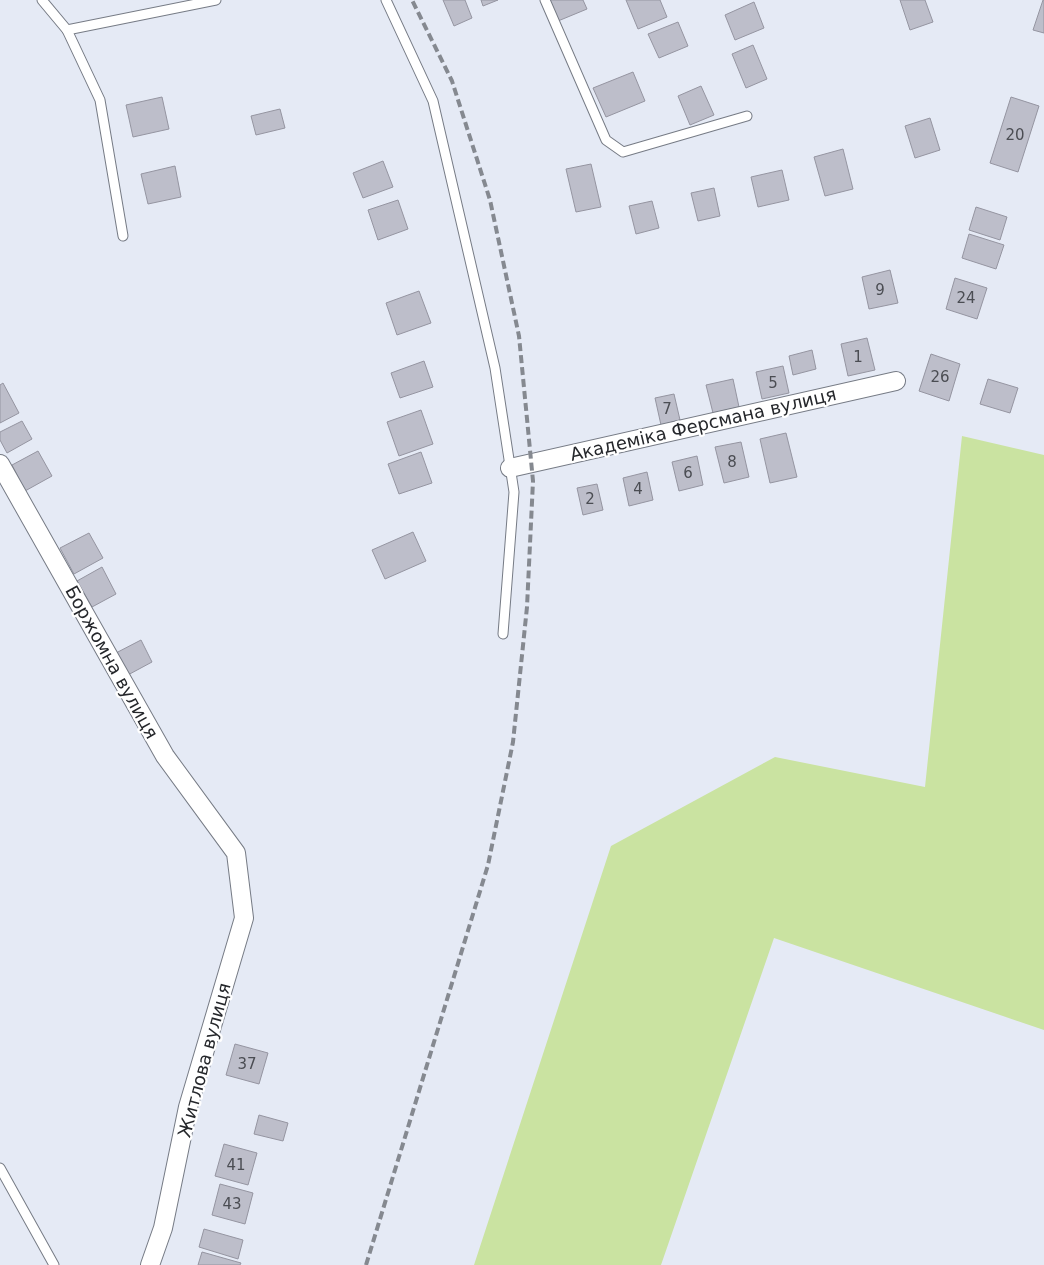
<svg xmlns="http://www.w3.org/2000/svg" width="1044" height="1265" viewBox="0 0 1044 1265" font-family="'DejaVu Sans',sans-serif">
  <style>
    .green { fill: #cae3a1 }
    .building { fill: #bdbeca; stroke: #9595a1 }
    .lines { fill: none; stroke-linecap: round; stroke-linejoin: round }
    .lane-casing { stroke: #767b85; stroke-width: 11 }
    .street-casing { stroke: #767b85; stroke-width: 20 }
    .lane { stroke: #fff; stroke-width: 9 }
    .street { stroke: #fff; stroke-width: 18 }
    .rail { stroke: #858990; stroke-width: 4; stroke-dasharray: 8 4; stroke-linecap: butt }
    .labels { text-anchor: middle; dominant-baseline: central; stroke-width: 4.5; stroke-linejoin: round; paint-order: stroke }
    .number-label { font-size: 15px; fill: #4b4d53 }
    .street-label { font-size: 18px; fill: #25272b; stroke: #fff }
  </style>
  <rect width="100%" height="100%" fill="#e5eaf5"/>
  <path class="green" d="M962,436L1044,455V1030L774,938L661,1265H474L611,846L775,757L925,787Z"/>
  <g class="building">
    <path d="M443,0H465L472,18L454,26Z"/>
    <path d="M481,0H498L483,6Z"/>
    <path d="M549,0H583L587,9L558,21Z"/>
    <path d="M626,0H660L667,17L638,29Z"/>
    <path d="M900,0H925L933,22L910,30Z"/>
    <path d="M1043,0H1044V33L1033,30Z"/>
    <path d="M754,2L764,28L735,40L725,15Z"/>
    <path d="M678,22L688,46L659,58L648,34Z"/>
    <path d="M753,45L767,79L746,88L732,54Z"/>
    <path d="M633,72L645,101L606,117L593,88Z"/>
    <path d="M701,86L714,115L690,125L678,96Z"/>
    <path d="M162,97L169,129L133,137L126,105Z"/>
    <path d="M1011,97L1039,106L1018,172L990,163Z"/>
    <path d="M280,109L285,128L256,135L251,116Z"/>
    <path d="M930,118L940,150L915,158L905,126Z"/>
    <path d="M843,149L853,189L825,196L814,157Z"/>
    <path d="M383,161L393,187L363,198L353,173Z"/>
    <path d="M591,164L601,207L576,212L566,169Z"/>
    <path d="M175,166L181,197L148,204L141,174Z"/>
    <path d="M782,170L789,200L758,207L751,177Z"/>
    <path d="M714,188L720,216L698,221L691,193Z"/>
    <path d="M398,200L408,229L378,240L368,210Z"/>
    <path d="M652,201L659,228L636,234L629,206Z"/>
    <path d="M976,207L1007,217L1000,240L969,230Z"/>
    <path d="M969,234L1004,245L996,269L962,258Z"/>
    <path d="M890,270L898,303L869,309L862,277Z"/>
    <path d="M955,278L987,288L977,319L946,309Z"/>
    <path d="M419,291L431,323L397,335L386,303Z"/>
    <path d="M867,338L875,370L848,376L841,344Z"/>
    <path d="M812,350L816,369L793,375L789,356Z"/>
    <path d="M931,354L960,364L949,401L919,391Z"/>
    <path d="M424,361L433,387L400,398L391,373Z"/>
    <path d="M783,366L789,393L762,399L756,372Z"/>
    <path d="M733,379L739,407L713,413L706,385Z"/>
    <path d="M988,379L1018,388L1010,413L980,404Z"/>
    <path d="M3,383L19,413L0,423V385Z"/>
    <path d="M674,394L680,420L661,425L655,398Z"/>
    <path d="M421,410L433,444L399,456L387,422Z"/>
    <path d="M22,421L32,439L7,453L0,440V432Z"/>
    <path d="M786,433L797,477L770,483L760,439Z"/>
    <path d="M741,442L749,477L724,483L715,447Z"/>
    <path d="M38,451L52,476L25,491L12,465Z"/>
    <path d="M421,452L432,483L399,494L388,464Z"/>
    <path d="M697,456L703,485L679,491L672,462Z"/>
    <path d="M647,472L653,500L629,506L623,478Z"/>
    <path d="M597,484L603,510L583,515L577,488Z"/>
    <path d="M413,532L426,561L385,579L372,550Z"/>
    <path d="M89,533L103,558L74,574L60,548Z"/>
    <path d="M102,567L116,594L92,607L77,581Z"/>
    <path d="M141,640L152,662L126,676L114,654Z"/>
    <path d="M235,1044L268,1053L259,1084L226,1075Z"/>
    <path d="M259,1115L288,1123L283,1141L254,1134Z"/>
    <path d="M224,1144L257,1153L248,1185L215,1176Z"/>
    <path d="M220,1184L253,1193L245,1224L212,1215Z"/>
    <path d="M204,1229L243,1240L238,1259L199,1247Z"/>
    <path d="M202,1252L241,1263L240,1265H198Z"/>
  </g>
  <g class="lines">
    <defs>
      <g id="lane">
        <path d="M42,0L67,30L216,0"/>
        <path d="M386,0L433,101L495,368L514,492L503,634"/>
        <path d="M545,0L606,140L623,152L747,116"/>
        <path d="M67,30L100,100L123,236"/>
        <path d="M0,1168L54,1265"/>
      </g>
      <g id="street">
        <path d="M0,464L165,756L236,853L244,918L188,1107L163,1228L150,1265"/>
        <path d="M510,468L896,381"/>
      </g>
    </defs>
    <use href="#lane" class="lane-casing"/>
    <use href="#street" class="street-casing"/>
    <use href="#lane" class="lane"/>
    <use href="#street" class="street"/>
    <path class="rail" d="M366,1265L488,865L513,742L527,607L533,481L519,336L490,200L452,81L412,0"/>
  </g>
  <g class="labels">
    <g class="number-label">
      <text x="1015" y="135">20</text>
      <text x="880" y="290">9</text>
      <text x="966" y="298">24</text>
      <text x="858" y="357">1</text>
      <text x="940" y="377">26</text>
      <text x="773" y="383">5</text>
      <text x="667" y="409">7</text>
      <text x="732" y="462">8</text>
      <text x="688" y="473">6</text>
      <text x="638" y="489">4</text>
      <text x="590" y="499">2</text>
      <text x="247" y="1064">37</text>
      <text x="236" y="1165">41</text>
      <text x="232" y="1204">43</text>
    </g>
    <g class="street-label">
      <text transform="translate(703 424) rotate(-13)">Академіка Ферсмана вулиця</text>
      <text transform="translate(112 662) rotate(61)">Боржомна вулиця</text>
      <text transform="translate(204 1060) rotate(-75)">Житлова вулиця</text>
    </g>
  </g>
</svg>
